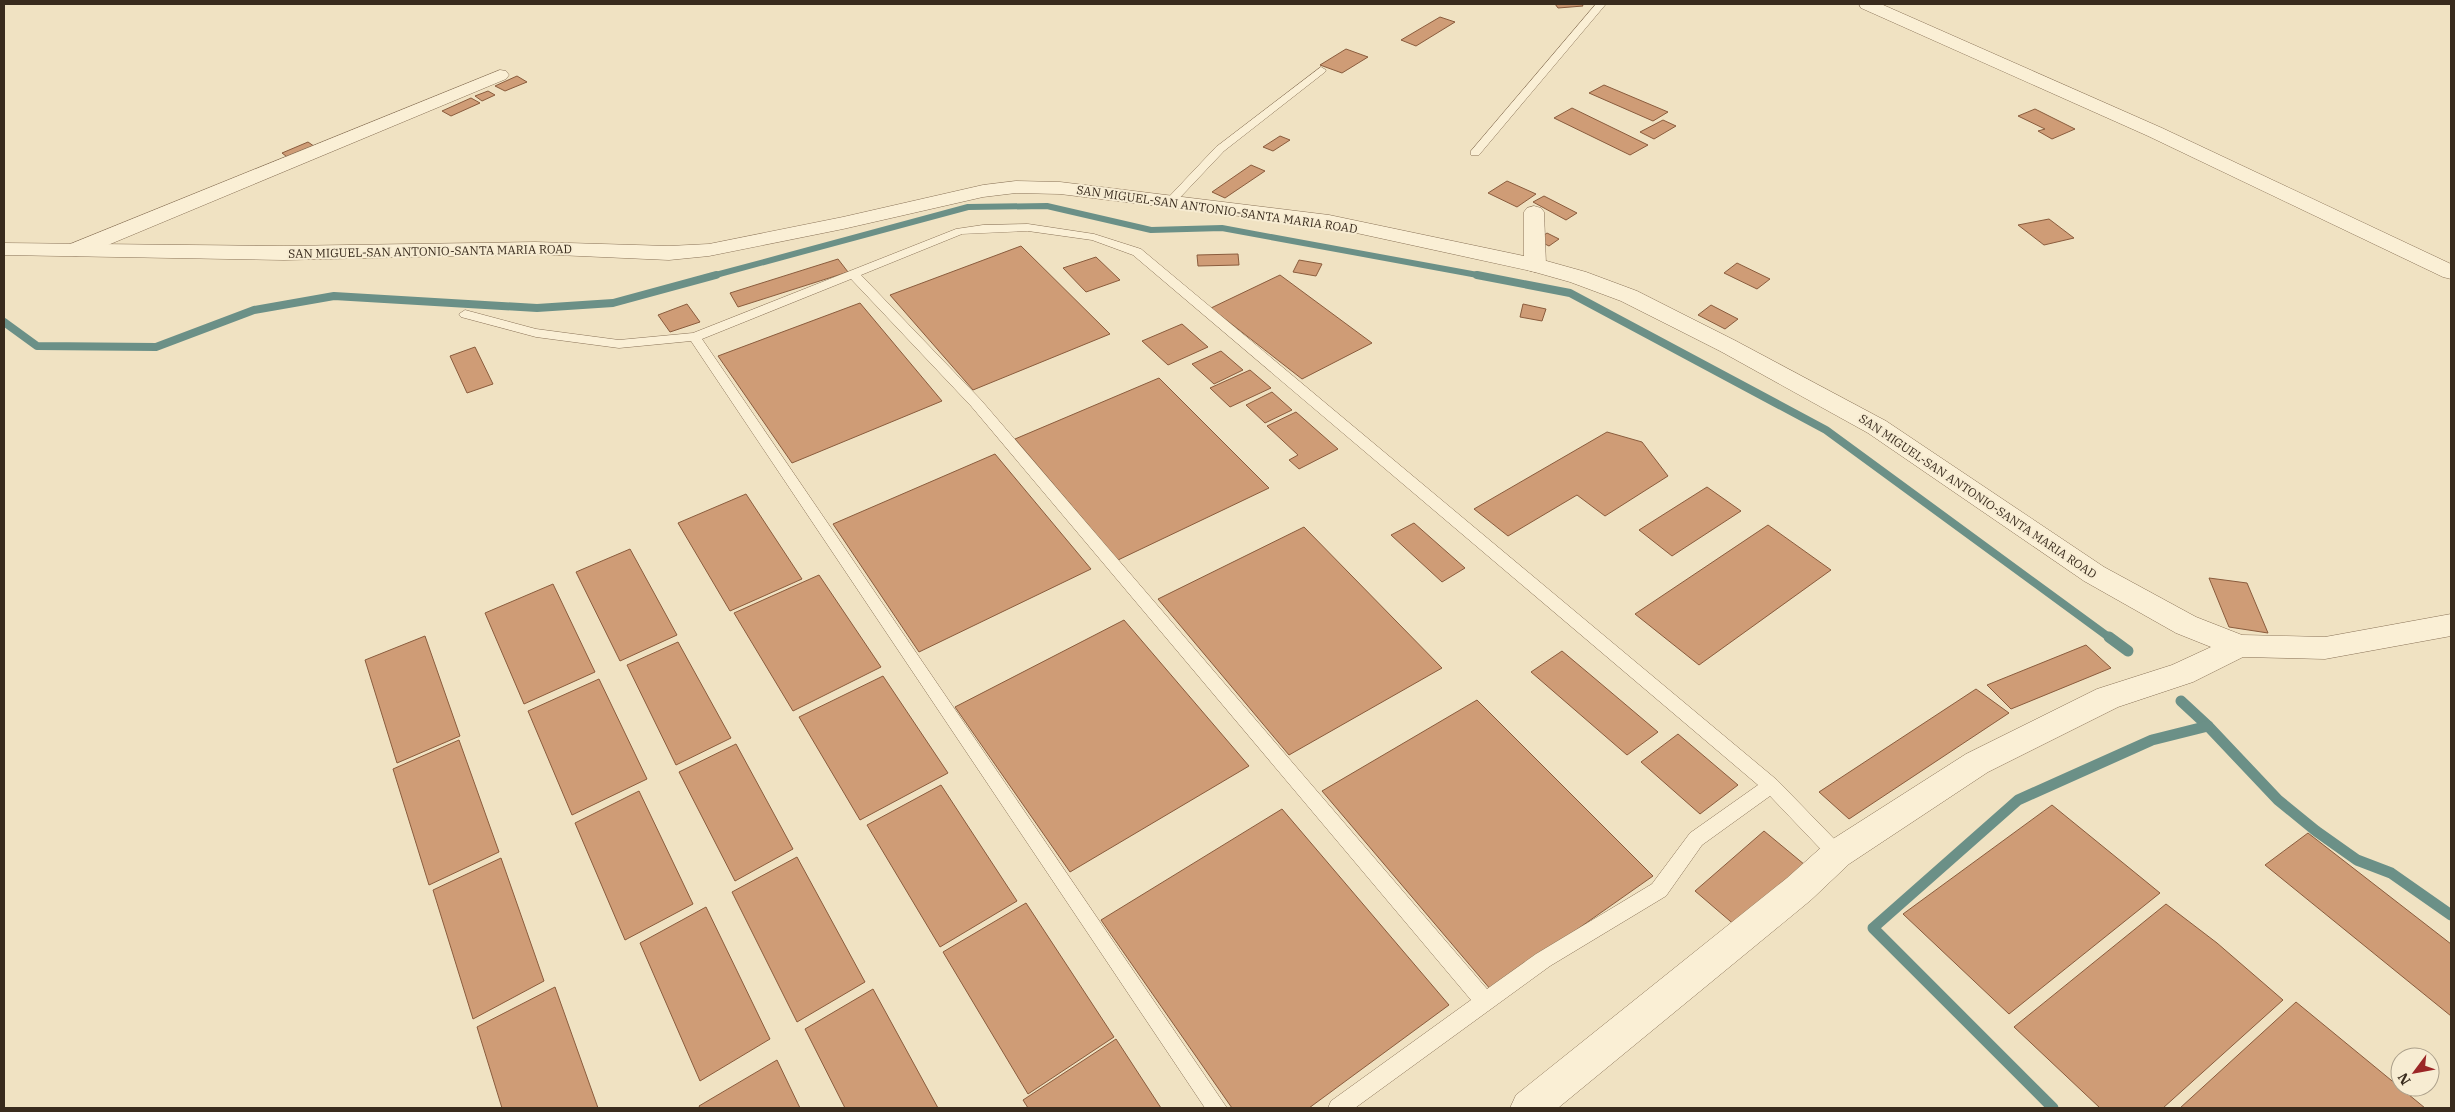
<svg xmlns="http://www.w3.org/2000/svg" width="2455" height="1112" viewBox="0 0 2455 1112" font-family="'IBM Plex Serif',serif">
  <style>
    .lines { fill: none; stroke-linecap: round; stroke-linejoin: round }
    .stream-far2 { stroke: #6b9087; stroke-width: 6 }
    .stream-far1 { stroke: #6b9087; stroke-width: 8 }
    .stream { stroke: #6b9087; stroke-width: 11 }
    .building { fill: #cf9c76; stroke: #8a5c3d }
    .service-casing { stroke: #8a7358; stroke-width: 1 }
    .minor-casing { stroke: #8a7358; stroke-width: 1 }
    .tertiary-casing { stroke: #8a7358; stroke-width: 1 }
    .service { fill: #faefd5; fill-rule: evenodd }
    .minor { fill: #faefd5; fill-rule: evenodd }
    .tertiary { fill: #faefd5; fill-rule: evenodd }
    .labels { text-anchor: middle; dominant-baseline: central; stroke-width: 4; stroke-linejoin: round; paint-order: stroke }
    .street-label { font-size: 12px; fill: #392b1d; stroke: #f7ecd2 }
  </style>
  <rect width="100%" height="100%" fill="#f0e2c2"/>
  <g class="lines">
    <path class="stream-far2" d="M712,276L968,207L1047,206L1151,230L1222,228L1483,276"/>
    <g class="stream-far1">
      <path d="M1477,275L1570,293L1826,430L2110,638"/>
      <path d="M4,322L37,346L156,347L254,310L334,296L537,308L613,303L716,275"/>
    </g>
    <g class="stream">
      <path d="M2109,637L2128,651"/>
      <path d="M2181,701L2208,726L2278,800L2316,831L2357,860L2391,873L2451,915"/>
      <path d="M2053,1108L1873,928L2018,800L2152,740L2208,726"/>
    </g>
  </g>
  <g class="building">
    <path d="M1555,4H1582L1583,6L1558,8Z"/>
    <path d="M1440,17L1455,22L1416,46L1401,40Z"/>
    <path d="M1346,49L1368,57L1342,73L1320,65Z"/>
    <path d="M517,76L527,82L505,91L495,86Z"/>
    <path d="M1604,85L1668,112L1653,121L1589,93Z"/>
    <path d="M488,91L495,95L482,101L475,96Z"/>
    <path d="M471,98L480,103L451,116L442,111Z"/>
    <path d="M1572,108L1648,145L1630,155L1554,118Z"/>
    <path d="M2035,109L2075,129L2052,139L2038,131L2045,129L2018,116Z"/>
    <path d="M1663,120L1676,126L1654,139L1640,132Z"/>
    <path d="M1280,136L1290,140L1273,151L1263,147Z"/>
    <path d="M308,142L318,149L291,160L282,153Z"/>
    <path d="M1251,165L1265,171L1225,198L1212,192Z"/>
    <path d="M1507,181L1536,194L1517,207L1488,193Z"/>
    <path d="M1544,196L1577,213L1566,220L1533,202Z"/>
    <path d="M2049,219L2074,238L2044,245L2018,225Z"/>
    <path d="M1547,233L1559,239L1549,246L1537,240Z"/>
    <path d="M1021,246L1110,334L973,390L890,295Z"/>
    <path d="M1238,254L1239,265L1198,266L1197,255Z"/>
    <path d="M1096,257L1120,280L1086,292L1063,268Z"/>
    <path d="M838,259L848,272L738,307L730,293Z"/>
    <path d="M1299,260L1322,264L1316,276L1293,272Z"/>
    <path d="M1737,263L1770,279L1757,289L1724,273Z"/>
    <path d="M1280,275L1372,343L1302,379L1211,308Z"/>
    <path d="M860,303L942,401L792,463L718,356Z"/>
    <path d="M687,304L700,322L670,332L658,315Z"/>
    <path d="M1523,304L1546,309L1542,321L1520,317Z"/>
    <path d="M1711,305L1738,319L1725,329L1698,315Z"/>
    <path d="M1182,324L1208,347L1168,365L1142,341Z"/>
    <path d="M475,347L493,384L467,393L450,356Z"/>
    <path d="M1221,351L1243,370L1214,384L1192,364Z"/>
    <path d="M1250,370L1271,388L1230,407L1210,388Z"/>
    <path d="M1159,378L1269,488L1118,560L1015,439Z"/>
    <path d="M1272,392L1292,410L1265,423L1246,405Z"/>
    <path d="M1296,412L1338,449L1299,469L1289,460L1298,455L1267,426Z"/>
    <path d="M1607,432L1642,442L1668,476L1605,516L1577,495L1508,536L1474,509Z"/>
    <path d="M995,454L1091,569L919,652L833,524Z"/>
    <path d="M1707,487L1741,511L1672,556L1639,530Z"/>
    <path d="M746,494L802,579L730,611L678,523Z"/>
    <path d="M1414,523L1465,568L1442,582L1391,535Z"/>
    <path d="M1768,525L1831,570L1699,665L1635,614Z"/>
    <path d="M1304,527L1442,668L1289,755L1158,599Z"/>
    <path d="M630,549L677,635L620,661L576,572Z"/>
    <path d="M819,575L881,667L793,711L734,613Z"/>
    <path d="M2209,578L2247,583L2268,633L2229,627Z"/>
    <path d="M553,584L595,672L524,704L485,613Z"/>
    <path d="M1124,620L1249,766L1070,872L955,707Z"/>
    <path d="M425,636L460,736L397,763L365,660Z"/>
    <path d="M678,642L731,738L676,765L627,665Z"/>
    <path d="M2086,645L2111,668L2011,709L1987,685Z"/>
    <path d="M1562,651L1593,677L1658,732L1627,755L1531,672Z"/>
    <path d="M883,676L948,773L860,820L799,717Z"/>
    <path d="M599,679L647,779L572,815L528,711Z"/>
    <path d="M1976,689L2009,713L1849,819L1819,792Z"/>
    <path d="M1477,700L1653,876L1491,990L1322,791Z"/>
    <path d="M1678,734L1738,785L1700,814L1641,762Z"/>
    <path d="M459,740L499,852L429,885L393,769Z"/>
    <path d="M736,744L793,849L735,881L679,772Z"/>
    <path d="M941,785L1017,901L940,947L867,825Z"/>
    <path d="M639,791L693,904L625,940L575,823Z"/>
    <path d="M2052,805L2160,893L2009,1014L1903,914Z"/>
    <path d="M1282,809L1449,1005L1309,1108H1232L1101,920Z"/>
    <path d="M1764,831L1805,865L1737,927L1695,891Z"/>
    <path d="M2308,833L2451,944V1016L2265,865Z"/>
    <path d="M797,857L865,982L797,1022L732,892Z"/>
    <path d="M501,858L544,981L473,1019L433,890Z"/>
    <path d="M1026,903L1114,1037L1028,1094L943,952Z"/>
    <path d="M2166,904L2217,943L2283,1000L2163,1108H2100L2014,1027Z"/>
    <path d="M706,907L770,1039L700,1081L640,943Z"/>
    <path d="M555,987L598,1108H502L477,1027Z"/>
    <path d="M873,989L938,1108H845L805,1029Z"/>
    <path d="M2296,1002L2425,1108H2180Z"/>
    <path d="M1116,1039L1161,1108H1028L1023,1100Z"/>
    <path d="M777,1060L800,1108H700L699,1106Z"/>
  </g>
  <g class="lines">
    <defs>
      <g id="service">
        <path d="M1596,4H1606L1479,155H1471V151Z"/>
        <path d="M1321,67L1326,70L1325,72L1224,151L1173,205H1165V201L1216,147Z"/>
        <path d="M1028,224L1094,234L1141,249L1777,780L1843,848L1846,854L1843,860L1837,862L1831,860L1770,796L1702,845L1666,896L1550,966L1355,1108H1328L1331,1101L1471,1000L971,406L851,279L702,339L1227,1108H1205L691,341L619,348L536,337L461,317L459,314L465,310L536,329L619,340L693,333L956,229L983,225ZM1028,231L1092,240L1133,255L1758,785L1690,833L1652,884L1536,954L1487,989L981,400L861,275L962,234Z"/>
      </g>
      <g id="minor">
        <path d="M1859,4H1881L2162,128L2451,264V279L2443,277L2148,136L1861,8Z"/>
        <path d="M500,70L506,71L509,75L506,79L84,255L76,256L68,255L65,250L68,245Z"/>
        <path d="M1534,206L1541,208L1544,212L1546,265L1543,270L1535,272L1527,270L1524,265V212L1527,208Z"/>
      </g>
      <path id="tertiary" d="M1016,181L1060,182L1329,215L1543,260L1586,272L1637,291L1736,341L1886,421L2104,567L2196,617L2242,635L2325,637L2451,614V636L2325,659L2243,657L2193,682L2118,707L1988,772L1849,864L1811,900L1558,1108H1510L1516,1095L1787,878L1825,844L1966,754L2097,689L2172,665L2211,647L2176,633L2084,581L1868,433L1720,351L1621,301L1570,282L1531,271L1329,227L1060,194L1016,193L983,197L843,229L709,256L669,260L535,254L284,260L4,255V243L284,246L535,242L669,246L709,244L843,217L983,185Z"/>
    </defs>
    <use href="#service" class="service-casing"/>
    <use href="#minor" class="minor-casing"/>
    <use href="#tertiary" class="tertiary-casing"/>
    <use href="#service" class="service"/>
    <use href="#minor" class="minor"/>
    <use href="#tertiary" class="tertiary"/>
  </g>
  <g class="labels">
    <g class="street-label">
      <text transform="translate(1217 209) rotate(8)">SAN MIGUEL-SAN ANTONIO-SANTA MARIA ROAD</text>
      <text transform="translate(430 251) rotate(-1)">SAN MIGUEL-SAN ANTONIO-SANTA MARIA ROAD</text>
      <text transform="translate(1978 496) rotate(34)">SAN MIGUEL-SAN ANTONIO-SANTA MARIA ROAD</text>
    </g>
  </g>
  <rect width="2455" height="1112" fill="none" stroke="#392b1d" stroke-width="10"/>
  <g transform="translate(2415 1072) rotate(238)"><circle r="24" fill="#f7ecd2" stroke="#ab9f8a"/>
  <path d="M0-4L9 19L0 12L-9 19Z" fill="#9b2626"/>
  <text y="-8" font-size="14" font-weight="bold" text-anchor="middle" fill="#392b1d">N</text>
  </g>
</svg>
